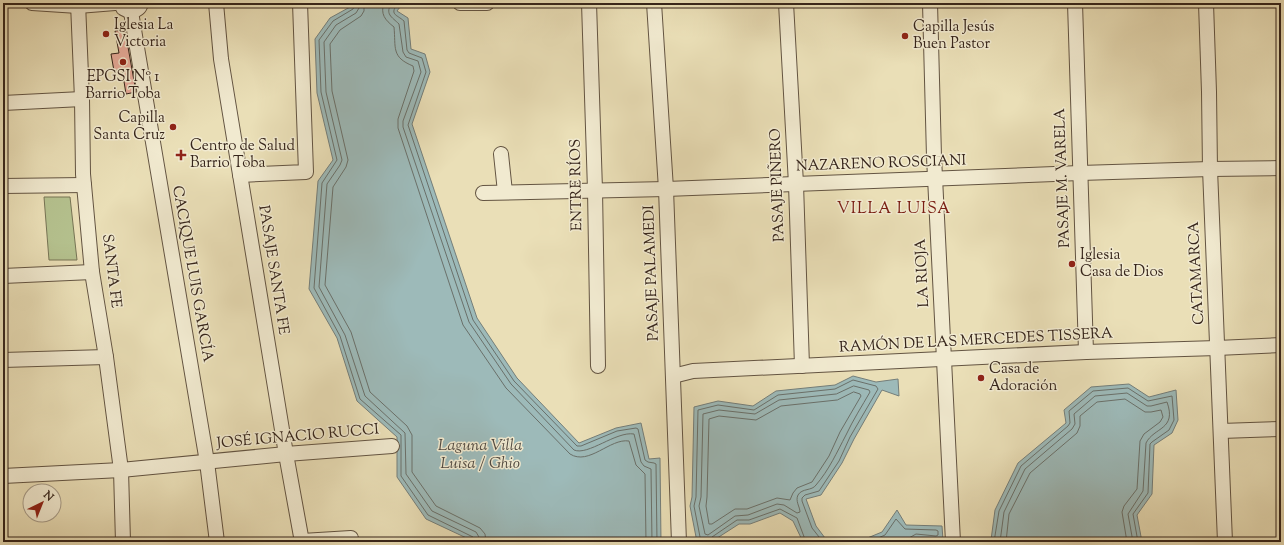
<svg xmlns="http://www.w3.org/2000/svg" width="1284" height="545" viewBox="0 0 1284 545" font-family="'Sorts Mill Goudy',serif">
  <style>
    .green { fill: #b5c28f; stroke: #767455 }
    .water { fill: #9dbab9; stroke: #747e7a }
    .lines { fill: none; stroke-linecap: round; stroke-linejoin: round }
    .shore { stroke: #6a706a; stroke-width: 1 }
    .building { fill: #e5aa98; stroke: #36251b }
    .minor-casing { stroke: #635442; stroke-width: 16 }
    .minor { stroke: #f1ead0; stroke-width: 14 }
    .poi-dot { fill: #8f2418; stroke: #f1ead0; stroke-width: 1.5 }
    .labels { text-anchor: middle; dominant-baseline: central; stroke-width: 3; stroke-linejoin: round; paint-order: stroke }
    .poi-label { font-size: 15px; fill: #36251b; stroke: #f1ead0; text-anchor: start }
    .street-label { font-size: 15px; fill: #36251b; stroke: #f1ead0 }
    .neighbourhood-label { font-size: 16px; letter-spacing: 1px; fill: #7a1f14; stroke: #f1ead0 }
    .water-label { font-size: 16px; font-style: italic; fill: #504a42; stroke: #f1ead0 }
  </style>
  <rect width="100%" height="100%" fill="#eadfb7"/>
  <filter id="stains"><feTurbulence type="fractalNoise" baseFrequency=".005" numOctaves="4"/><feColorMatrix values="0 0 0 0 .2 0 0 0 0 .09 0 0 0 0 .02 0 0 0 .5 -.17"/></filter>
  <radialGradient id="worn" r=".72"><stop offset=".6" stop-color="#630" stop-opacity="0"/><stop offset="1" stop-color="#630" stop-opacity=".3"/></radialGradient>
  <path class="green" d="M44,197H70L77,260H49Z"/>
  <g class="water">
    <path d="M349,3H403L397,11L408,18L411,49L425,54L430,72L412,124L477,318L517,378L579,443L616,428L641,423L649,459L660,458L661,542H475L426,519L397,477V437L357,401L337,338L309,289L318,181L333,160L317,93L315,39L330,18L350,7Z"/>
    <path d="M853,376L876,382L898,379L899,396L882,390L854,439L842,463L821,495L806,499L816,526L828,542H803L793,521L780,513L750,524H739L711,542H697L690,506L692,497L694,407L718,401L753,406L776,391L835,385Z"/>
    <path d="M1129,384L1149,397L1176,390L1178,420L1172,433L1154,445L1152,494L1137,515L1142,542H960V541L991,540L995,510L1018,463L1066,423L1064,410L1091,387Z"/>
    <path d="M897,510L906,525L942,526L943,540L916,538L907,542H843L865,539L882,532Z"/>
  </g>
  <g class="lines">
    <g class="shore">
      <path d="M353,3L354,7L353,9L333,21L319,40L321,92L337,160L322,183L314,288L340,336L360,399L401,435V476L428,515L473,537L475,539V542"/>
      <path d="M358,3L359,8L356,13L336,25L324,42L326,92L342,160L340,165L327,184L319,287L345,335L365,396L405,433L406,474L432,511L476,532L479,537L480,542"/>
      <path d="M364,3V11L361,16L340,30L330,44L332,91L348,160L346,167L333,187L325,285L351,332L370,392L407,426L412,435V472L436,506L480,528L485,534L486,542"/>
      <path d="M384,3C380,14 385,20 394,27C396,48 391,57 413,66L414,71L398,119V128L463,325L506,388L570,454C589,466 610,438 629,441L636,465L645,474L646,542"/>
      <path d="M392,3C384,14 392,17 399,24L403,52L406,57L418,61L421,72L403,121V127L469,322L511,384L574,450C588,456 616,431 634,434L641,462L644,466L651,469L652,542"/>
      <path d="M398,3C389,15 396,14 404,21L407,50L409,53L422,58L426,72L408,125L473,320L514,381L577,446H581L617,431L636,428L638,429L645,460L648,462L654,463L656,464L657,542"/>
      <path d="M854,386L869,390L870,392C862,406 853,420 846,435C837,452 829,470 816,485C812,491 802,488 798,495C795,501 800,507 800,512L797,513L784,505L777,504L748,515L735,516L708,535L705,534L699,506L701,497L703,414L719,410L755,414L779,400L836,394Z"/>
      <path d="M854,392L860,394L861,396L840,432L829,456L812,482L797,488L793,493L790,500L777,498L747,509H735L712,524H709L706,506L707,497L709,419L719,416L756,420L781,406L837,400Z"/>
      <path d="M701,542L694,506L696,497L698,410L718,405L754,410L778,395L835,389L853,380L876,386L878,389L850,437L839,461L819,491L805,495L802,498V501L812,528L823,542"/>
      <path d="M711,542L712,537L737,520H749L780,509L797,518L806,542"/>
      <path d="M869,542L885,535L896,519L905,529L936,530L938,531V535L936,536L916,534L909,538L907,542"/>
      <path d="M994,542L999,511L1021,466L1068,426L1070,423L1069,411L1093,391L1128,388L1148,401L1172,396L1174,420L1169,430L1152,442L1150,444L1148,493L1133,514L1138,542"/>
      <path d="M1000,542L1004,512L1025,469L1072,429L1075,424L1074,414L1095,396L1127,393L1147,406H1151L1167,402C1177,430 1154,427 1146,443L1143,491L1128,514L1133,542"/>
      <path d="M1006,542L1009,514L1030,473L1077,433L1080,426V416L1097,402L1125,399L1145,412H1151L1161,410L1163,417L1160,422L1144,434L1140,441L1137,489L1124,506L1122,512L1127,542"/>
    </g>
  </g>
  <path class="building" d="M125,30L136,92L126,94L122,69L114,71L111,54L119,53L115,31Z"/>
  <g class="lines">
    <defs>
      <g id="minor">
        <path d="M32,3L78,6L115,3"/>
        <path d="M78,3L82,99L83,174L92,272L106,357L121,470L123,542"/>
        <path d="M216,3L221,59L286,454L302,542"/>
        <path d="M460,3H487"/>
        <path d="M589,3L595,190L598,366"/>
        <path d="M654,3L666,189L679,542"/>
        <path d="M786,3L796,184L802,366"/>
        <path d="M930,3L934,157L953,542"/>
        <path d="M1075,3L1086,352"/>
        <path d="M1206,3L1209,92L1210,169L1225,542"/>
        <path d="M123,8L131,12C136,10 140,9 141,3"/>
        <path d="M131,12L207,462L217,542"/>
        <path d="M3,103L82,99"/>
        <path d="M501,154L505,192"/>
        <path d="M240,175L306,172L300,3"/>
        <path d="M3,186L84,185"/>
        <path d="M483,193L666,189L1080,173L1210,169L1281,168"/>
        <path d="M3,276L92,272"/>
        <path d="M3,360L106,357"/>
        <path d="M673,376L693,371L1086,352L1217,348L1281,345"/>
        <path d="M1221,431L1281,429"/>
        <path d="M3,476L121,470L286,454L392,446"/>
        <path d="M302,541L351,538"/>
      </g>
    </defs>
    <use href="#minor" class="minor-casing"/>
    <use href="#minor" class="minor"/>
  </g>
  <g class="poi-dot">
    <circle cx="106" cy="34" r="4"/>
    <circle cx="905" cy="36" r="4"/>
    <circle cx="123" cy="62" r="4"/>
    <circle cx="173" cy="127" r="4"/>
    <path d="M179 149h4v4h4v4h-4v4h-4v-4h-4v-4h4z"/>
    <circle cx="1072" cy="264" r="4"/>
    <circle cx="981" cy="378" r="4"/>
  </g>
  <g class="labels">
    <g class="poi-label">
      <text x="114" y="25">Iglesia La<tspan x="114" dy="17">Victoria</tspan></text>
      <text x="913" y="27">Capilla Jesús<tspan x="913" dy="17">Buen Pastor</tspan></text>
      <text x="123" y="77" text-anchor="middle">EPGSI Nº 1<tspan x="123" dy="17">Barrio Toba</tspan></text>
      <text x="165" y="118" text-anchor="end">Capilla<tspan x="165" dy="17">Santa Cruz</tspan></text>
      <text x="190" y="146">Centro de Salud<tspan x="190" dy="17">Barrio Toba</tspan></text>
      <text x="1080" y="255">Iglesia<tspan x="1080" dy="17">Casa de Dios</tspan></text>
      <text x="989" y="369">Casa de<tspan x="989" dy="17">Adoración</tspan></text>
    </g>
    <g class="street-label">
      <text transform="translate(881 164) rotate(-2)">NAZARENO ROSCIANI</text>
      <text transform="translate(1063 178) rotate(-92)">PASAJE M. VARELA</text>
      <text transform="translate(577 185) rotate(-91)">ENTRE RÍOS</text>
      <text transform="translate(778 185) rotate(-92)">PASAJE PIÑERO</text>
      <text transform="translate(273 270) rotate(81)">PASAJE SANTA FE</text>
      <text transform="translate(111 271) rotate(83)">SANTA FE</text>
      <text transform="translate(652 273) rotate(-92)">PASAJE PALAMEDI</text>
      <text transform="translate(923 273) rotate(-93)">LA RIOJA</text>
      <text transform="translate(1197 273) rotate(-93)">CATAMARCA</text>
      <text transform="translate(192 274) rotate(80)">CACIQUE LUIS GARCÍA</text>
      <text transform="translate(976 341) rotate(-3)">RAMÓN DE LAS MERCEDES TISSERA</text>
      <text transform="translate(298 437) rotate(-5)">JOSÉ IGNACIO RUCCI</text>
    </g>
    <g class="neighbourhood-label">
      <text x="894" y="209">VILLA LUISA</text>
    </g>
    <g class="water-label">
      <text x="480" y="446">Laguna Villa<tspan x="480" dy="18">Luisa / Ghio</tspan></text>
    </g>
  </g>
  <rect width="1284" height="545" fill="none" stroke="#eadfb7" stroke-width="16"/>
  <rect x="4" y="4" width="1276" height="537" fill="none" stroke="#36251b" stroke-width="2"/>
  <rect x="8" y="8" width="1268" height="529" fill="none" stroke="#36251b"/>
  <g transform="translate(42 503) rotate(43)"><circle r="19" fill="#f1ead0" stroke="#a69b88"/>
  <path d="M0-3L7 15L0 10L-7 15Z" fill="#8f2418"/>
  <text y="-6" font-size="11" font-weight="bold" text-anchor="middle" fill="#36251b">N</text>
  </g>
  <rect width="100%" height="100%" filter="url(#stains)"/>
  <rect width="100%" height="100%" fill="url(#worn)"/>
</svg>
